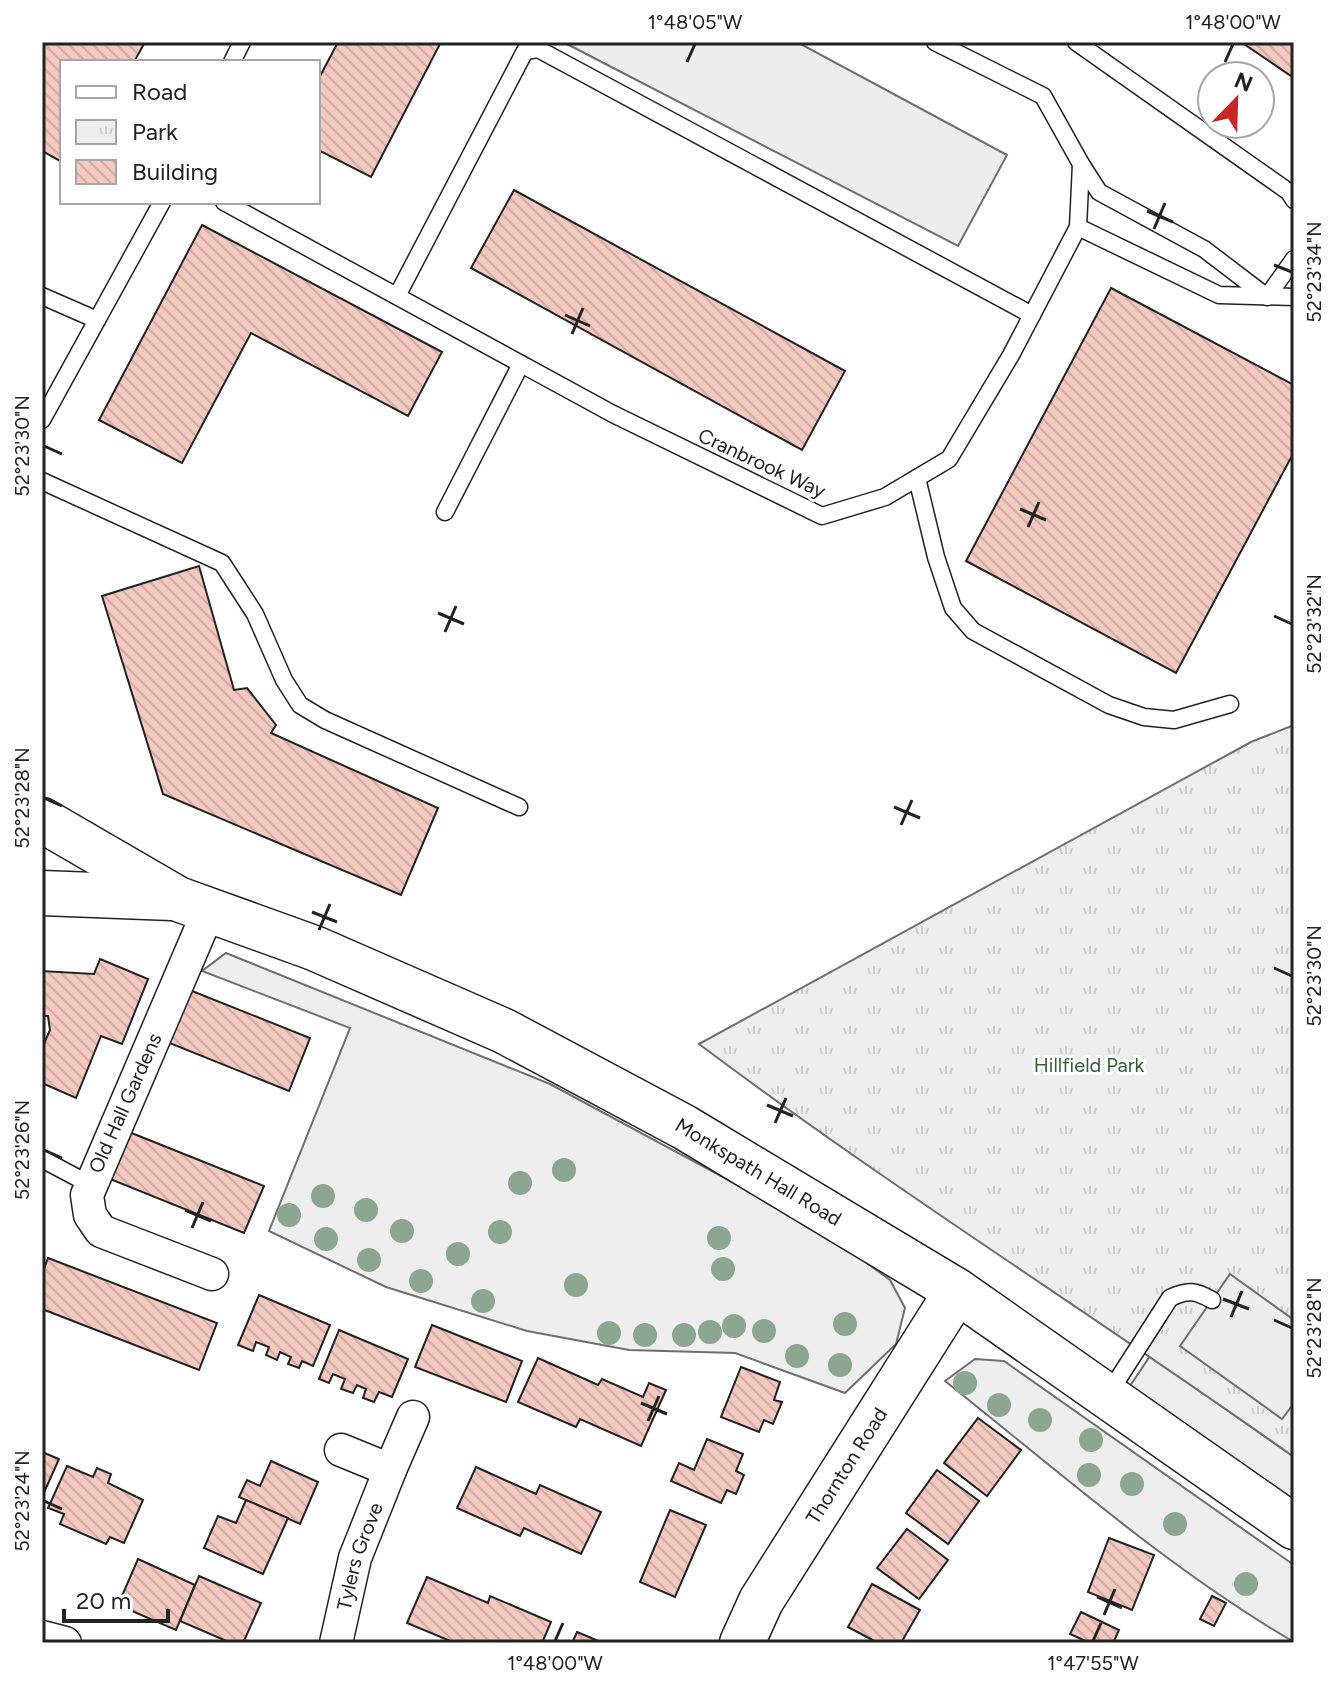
<svg xmlns="http://www.w3.org/2000/svg" width="1336" height="1685" viewBox="0 0 1336 1685" font-family="Figtree,sans-serif">
  <style>
    .green { fill: #eee; stroke: #6f6f6f; stroke-width: 2 }
    .park { fill: url(#park-tufts); stroke: #6f6f6f; stroke-width: 2 }
    .parking { fill: #ededed; stroke: #6f6f6f; stroke-width: 2 }
    .building { fill: url(#building-back-hatch); stroke: #222; stroke-width: 2 }
    .lines { fill: none; stroke-linecap: round; stroke-linejoin: round }
    .lane-casing { stroke: #222; stroke-width: 19 }
    .street-casing { stroke: #222; stroke-width: 35 }
    .secondary-casing { stroke: #222; stroke-width: 47 }
    .lane { stroke: #fff; stroke-width: 16 }
    .street { stroke: #fff; stroke-width: 32 }
    .secondary { stroke: #fff; stroke-width: 44 }
    .tree { fill: #8da692 }
    .ticks { fill: none; stroke: #222; stroke-width: 3 }
    .labels { text-anchor: middle; dominant-baseline: central; stroke-width: 6; stroke-linejoin: round; paint-order: stroke }
    .street-label { font-size: 20px; fill: #222; stroke: #fff }
    .park-label { font-size: 20px; fill: #2f5e38; stroke: #fff }
    .neatline { fill: none; stroke: #222; stroke-width: 3 }
    .ticks-label { font-size: 20px; text-anchor: middle; fill: #222 }
  </style>
  <defs>
    <pattern id="park-tufts" width="24" height="20" patternUnits="userSpaceOnUse" patternTransform="scale(2)"><rect width="24" height="20" fill="#eee"/><path d="M3 7l-1-3M5 7V3M7 7l1-3M15 17l-1-3M17 17v-4M19 17l1-3" fill="none" stroke="#ccc"/></pattern>
    <pattern id="building-back-hatch" width="6" height="6" patternUnits="userSpaceOnUse" patternTransform="scale(2)"><rect width="6" height="6" fill="#f3c9c0"/><path d="M-1 5l2 2M0 0l6 6M5-1l2 2" fill="none" stroke="#d0aca5"/></pattern>
  </defs>
  <rect width="100%" height="100%" fill="#fff"/>
  <g class="green">
    <path d="M226,953L550,1084L823,1231L890,1280L905,1308L896,1344L845,1393L735,1353L629,1350L527,1331L386,1287L269,1231L350,1028L202,971Z"/>
    <path d="M1150,1356L1294,1457V1503L1130,1386Z"/>
    <path d="M975,1359L1004,1361L1294,1565V1642C1170,1570 1057,1470 945,1381Z"/>
  </g>
  <path class="park" d="M1294,725V1457C1097,1317 892,1189 699,1044L1251,742Z"/>
  <g class="parking">
    <path d="M563,42H797L1007,155L958,246Z"/>
    <path d="M1230,1274L1294,1320V1403L1282,1419L1180,1346Z"/>
  </g>
  <g class="building">
    <path d="M42,42H145L134,62H62V162L42,151Z"/>
    <path d="M338,42H441L371,177L318,150V80Z"/>
    <path d="M1241,42H1294V78Z"/>
    <path d="M514,190L845,371L802,450L471,268Z"/>
    <path d="M202,225L442,352L408,416L251,333L182,463L99,420Z"/>
    <path d="M1111,288L1294,385V452L1176,673L966,561Z"/>
    <path d="M199,566L234,690L247,688L276,725L271,733L438,808L401,895L163,794L102,596Z"/>
    <path d="M100,959L148,979L122,1044L101,1036L76,1098L42,1083V1048L50,1030L48,1016H42V971L94,974Z"/>
    <path d="M187,989L310,1038L289,1091L167,1042Z"/>
    <path d="M129,1132L264,1186L244,1233L110,1179Z"/>
    <path d="M48,1258L217,1323L199,1370L42,1309V1274Z"/>
    <path d="M259,1295L330,1325L313,1366L302,1361L299,1368L288,1364L291,1357L280,1352L277,1360L266,1355L269,1347L256,1342L253,1351L238,1345Z"/>
    <path d="M432,1325L522,1361L506,1402L415,1367Z"/>
    <path d="M339,1330L408,1359L392,1397L379,1392L374,1402L363,1398L366,1389L357,1385L353,1393L341,1389L345,1379L333,1374L329,1383L319,1379Z"/>
    <path d="M538,1358L598,1385L602,1379L643,1397L649,1383L666,1390L641,1446L580,1419L576,1427L518,1402Z"/>
    <path d="M741,1367L780,1382L774,1400L782,1402L773,1424L764,1420L759,1432L721,1417Z"/>
    <path d="M978,1418L1021,1450L987,1496L944,1463Z"/>
    <path d="M707,1439L743,1454L736,1471L744,1475L736,1494L727,1490L721,1503L671,1481L679,1463L694,1470Z"/>
    <path d="M42,1452L59,1459L42,1497Z"/>
    <path d="M271,1461L318,1482L300,1524L239,1497L247,1480L260,1486Z"/>
    <path d="M67,1466L93,1477L97,1468L111,1474L108,1483L143,1500L124,1543L110,1537L106,1544L60,1524L64,1514L48,1508Z"/>
    <path d="M476,1467L536,1494L540,1485L601,1512L581,1554L524,1528L520,1536L457,1508Z"/>
    <path d="M937,1470L979,1501L948,1544L906,1513Z"/>
    <path d="M246,1500L288,1518L263,1574L204,1548L218,1516L236,1523Z"/>
    <path d="M670,1510L706,1525L675,1597L640,1582Z"/>
    <path d="M907,1529L948,1560L919,1599L877,1568Z"/>
    <path d="M1109,1538L1154,1555L1132,1610L1088,1592Z"/>
    <path d="M138,1559L195,1585L176,1630L118,1605Z"/>
    <path d="M199,1576L261,1603L243,1643H231L180,1621Z"/>
    <path d="M427,1577L488,1603L490,1596L551,1622L542,1643H455L407,1623Z"/>
    <path d="M872,1584L920,1610L901,1643H878L848,1627Z"/>
    <path d="M1212,1596L1226,1603L1214,1626L1200,1619Z"/>
    <path d="M1081,1612L1119,1630L1113,1643H1090L1070,1634Z"/>
    <path d="M577,1632L603,1643H572Z"/>
  </g>
  <g class="lines">
    <defs>
      <g id="lane">
        <path d="M1076,42L1289,192L1294,200"/>
        <path d="M232,62L242,42"/>
        <path d="M1081,164L1099,192L1204,249L1267,297L1294,259"/>
        <path d="M224,202L613,414L822,516L885,497L949,459L1011,355L1078,227L1081,164L1043,96L935,42"/>
        <path d="M1078,227L1219,295L1294,297"/>
        <path d="M42,296L97,320"/>
        <path d="M397,296L525,51L538,49L1032,315"/>
        <path d="M42,420L162,202"/>
        <path d="M917,478L936,557L953,608L973,631L1109,705L1144,717L1174,720L1230,704"/>
        <path d="M42,481L222,563L255,614L284,680L300,705L325,720L519,807"/>
        <path d="M445,512L521,364"/>
        <path d="M42,1159L89,1184"/>
        <path d="M1109,1393L1170,1298C1188,1289 1196,1291 1212,1300"/>
      </g>
      <g id="street">
        <path d="M209,910L87,1195L90,1215L101,1231L212,1274"/>
        <path d="M390,1470L413,1417"/>
        <path d="M42,1637L65,1643"/>
        <path id="s1" d="M336,1643L355,1558L390,1470L341,1450"/>
      </g>
      <g id="secondary">
        <path id="s2" d="M42,820L178,899L314,948L504,1031L684,1127L957,1291L1294,1527"/>
        <path d="M42,893L172,898"/>
        <path id="s3" d="M742,1643L761,1601L957,1291"/>
      </g>
    </defs>
    <use href="#lane" class="lane-casing"/>
    <use href="#street" class="street-casing"/>
    <use href="#secondary" class="secondary-casing"/>
    <use href="#lane" class="lane"/>
    <use href="#street" class="street"/>
    <use href="#secondary" class="secondary"/>
  </g>
  <g class="tree">
    <circle cx="564" cy="1170" r="12"/>
    <circle cx="520" cy="1183" r="12"/>
    <circle cx="323" cy="1196" r="12"/>
    <circle cx="366" cy="1210" r="12"/>
    <circle cx="289" cy="1215" r="12"/>
    <circle cx="402" cy="1231" r="12"/>
    <circle cx="500" cy="1232" r="12"/>
    <circle cx="719" cy="1238" r="12"/>
    <circle cx="326" cy="1239" r="12"/>
    <circle cx="458" cy="1254" r="12"/>
    <circle cx="369" cy="1260" r="12"/>
    <circle cx="723" cy="1269" r="12"/>
    <circle cx="421" cy="1281" r="12"/>
    <circle cx="576" cy="1285" r="12"/>
    <circle cx="483" cy="1301" r="12"/>
    <circle cx="845" cy="1324" r="12"/>
    <circle cx="734" cy="1326" r="12"/>
    <circle cx="764" cy="1331" r="12"/>
    <circle cx="710" cy="1332" r="12"/>
    <circle cx="609" cy="1333" r="12"/>
    <circle cx="645" cy="1335" r="12"/>
    <circle cx="684" cy="1335" r="12"/>
    <circle cx="797" cy="1356" r="12"/>
    <circle cx="840" cy="1365" r="12"/>
    <circle cx="965" cy="1383" r="12"/>
    <circle cx="999" cy="1405" r="12"/>
    <circle cx="1040" cy="1420" r="12"/>
    <circle cx="1091" cy="1440" r="12"/>
    <circle cx="1089" cy="1475" r="12"/>
    <circle cx="1132" cy="1484" r="12"/>
    <circle cx="1175" cy="1524" r="12"/>
    <circle cx="1246" cy="1584" r="12"/>
  </g>
  <path class="ticks" d="M687,62L695,44M1225,62L1233,44M1147,211L1173,222M1154,229L1165,203M1274,265L1292,272M565,315L590,326M572,334L583,308M44,446L62,454M1020,509L1046,520M1028,527L1039,502M438,613L464,624M1274,616L1292,624M445,632L456,606M44,798L62,806M894,807L920,818M901,825L912,800M312,912L337,922M319,930L330,904M1274,968L1292,976M767,1105L793,1116M775,1123L786,1098M44,1150L62,1158M185,1210L211,1221M192,1228L203,1202M1223,1299L1249,1309M1231,1317L1242,1291M1274,1320L1292,1328M641,1403L667,1414M648,1421L659,1396M44,1501L62,1509M1097,1597L1122,1608M1104,1615L1115,1589M555,1641L563,1623M1093,1641L1101,1623"/>
  <g class="labels">
    <g class="street-label">
      <text transform="translate(762 463) rotate(25)">Cranbrook Way</text>
      <text transform="translate(125 1103) rotate(-66)">Old Hall Gardens</text>
      <text stroke="none"><textPath href="#s2" startOffset="800">Monkspath Hall Road</textPath></text>
      <text stroke="none"><textPath href="#s3" startOffset="206">Thornton Road</textPath></text>
      <text stroke="none"><textPath href="#s1" startOffset="90">Tylers Grove</textPath></text>
    </g>
    <g class="park-label">
      <text x="1089" y="1065">Hillfield Park</text>
    </g>
  </g>
  <rect width="1336" height="1685" fill="none" stroke="#ffffff" stroke-width="88"/>
  <rect x="60" y="60" width="260" height="144" fill="#ffffff" stroke="#a7a7a7" stroke-width="2"/>
  <rect x="76" y="86" width="40" height="12" fill="#ffffff" stroke="#a7a7a7" stroke-width="2"/>
  <text x="132" y="100" font-size="24" fill="#222222">Road</text>
  <rect x="76" y="120" width="40" height="24" fill="url(#park-tufts)" stroke="#a7a7a7" stroke-width="2"/>
  <text x="132" y="140" font-size="24" fill="#222222">Park</text>
  <rect x="76" y="160" width="40" height="24" fill="url(#building-back-hatch)" stroke="#a7a7a7" stroke-width="2"/>
  <text x="132" y="180" font-size="24" fill="#222222">Building</text>
  <g transform="translate(1236 100) rotate(23)"><circle r="38" fill="#ffffff" stroke="#a7a7a7" stroke-width="2"/>
  <path d="M0-6L14 30L0 20L-14 30Z" fill="#c62828"/>
  <text y="-12" font-size="22" font-weight="bold" text-anchor="middle" fill="#222222">N</text>
  </g>
  <path d="M64 1609v12h104v-12" fill="none" stroke="#222222" stroke-width="4"/>
  <text x="76" y="1609" font-size="24" fill="#222222" stroke="#ffffff" stroke-width="6" paint-order="stroke">20 m</text>
  <rect x="44" y="44" width="1248" height="1597" class="neatline"/>
  <g class="ticks-label">
    <text x="695" y="29">1°48'05"W</text>
    <text x="1233" y="29">1°48'00"W</text>
    <text transform="translate(1314 272) rotate(-90)" y="7">52°23'34"N</text>
    <text transform="translate(22 446) rotate(-90)" y="7">52°23'30"N</text>
    <text transform="translate(1314 624) rotate(-90)" y="7">52°23'32"N</text>
    <text transform="translate(22 798) rotate(-90)" y="7">52°23'28"N</text>
    <text transform="translate(1314 976) rotate(-90)" y="7">52°23'30"N</text>
    <text transform="translate(22 1150) rotate(-90)" y="7">52°23'26"N</text>
    <text transform="translate(1314 1328) rotate(-90)" y="7">52°23'28"N</text>
    <text transform="translate(22 1501) rotate(-90)" y="7">52°23'24"N</text>
    <text x="555" y="1670">1°48'00"W</text>
    <text x="1093" y="1670">1°47'55"W</text>
  </g>
</svg>
